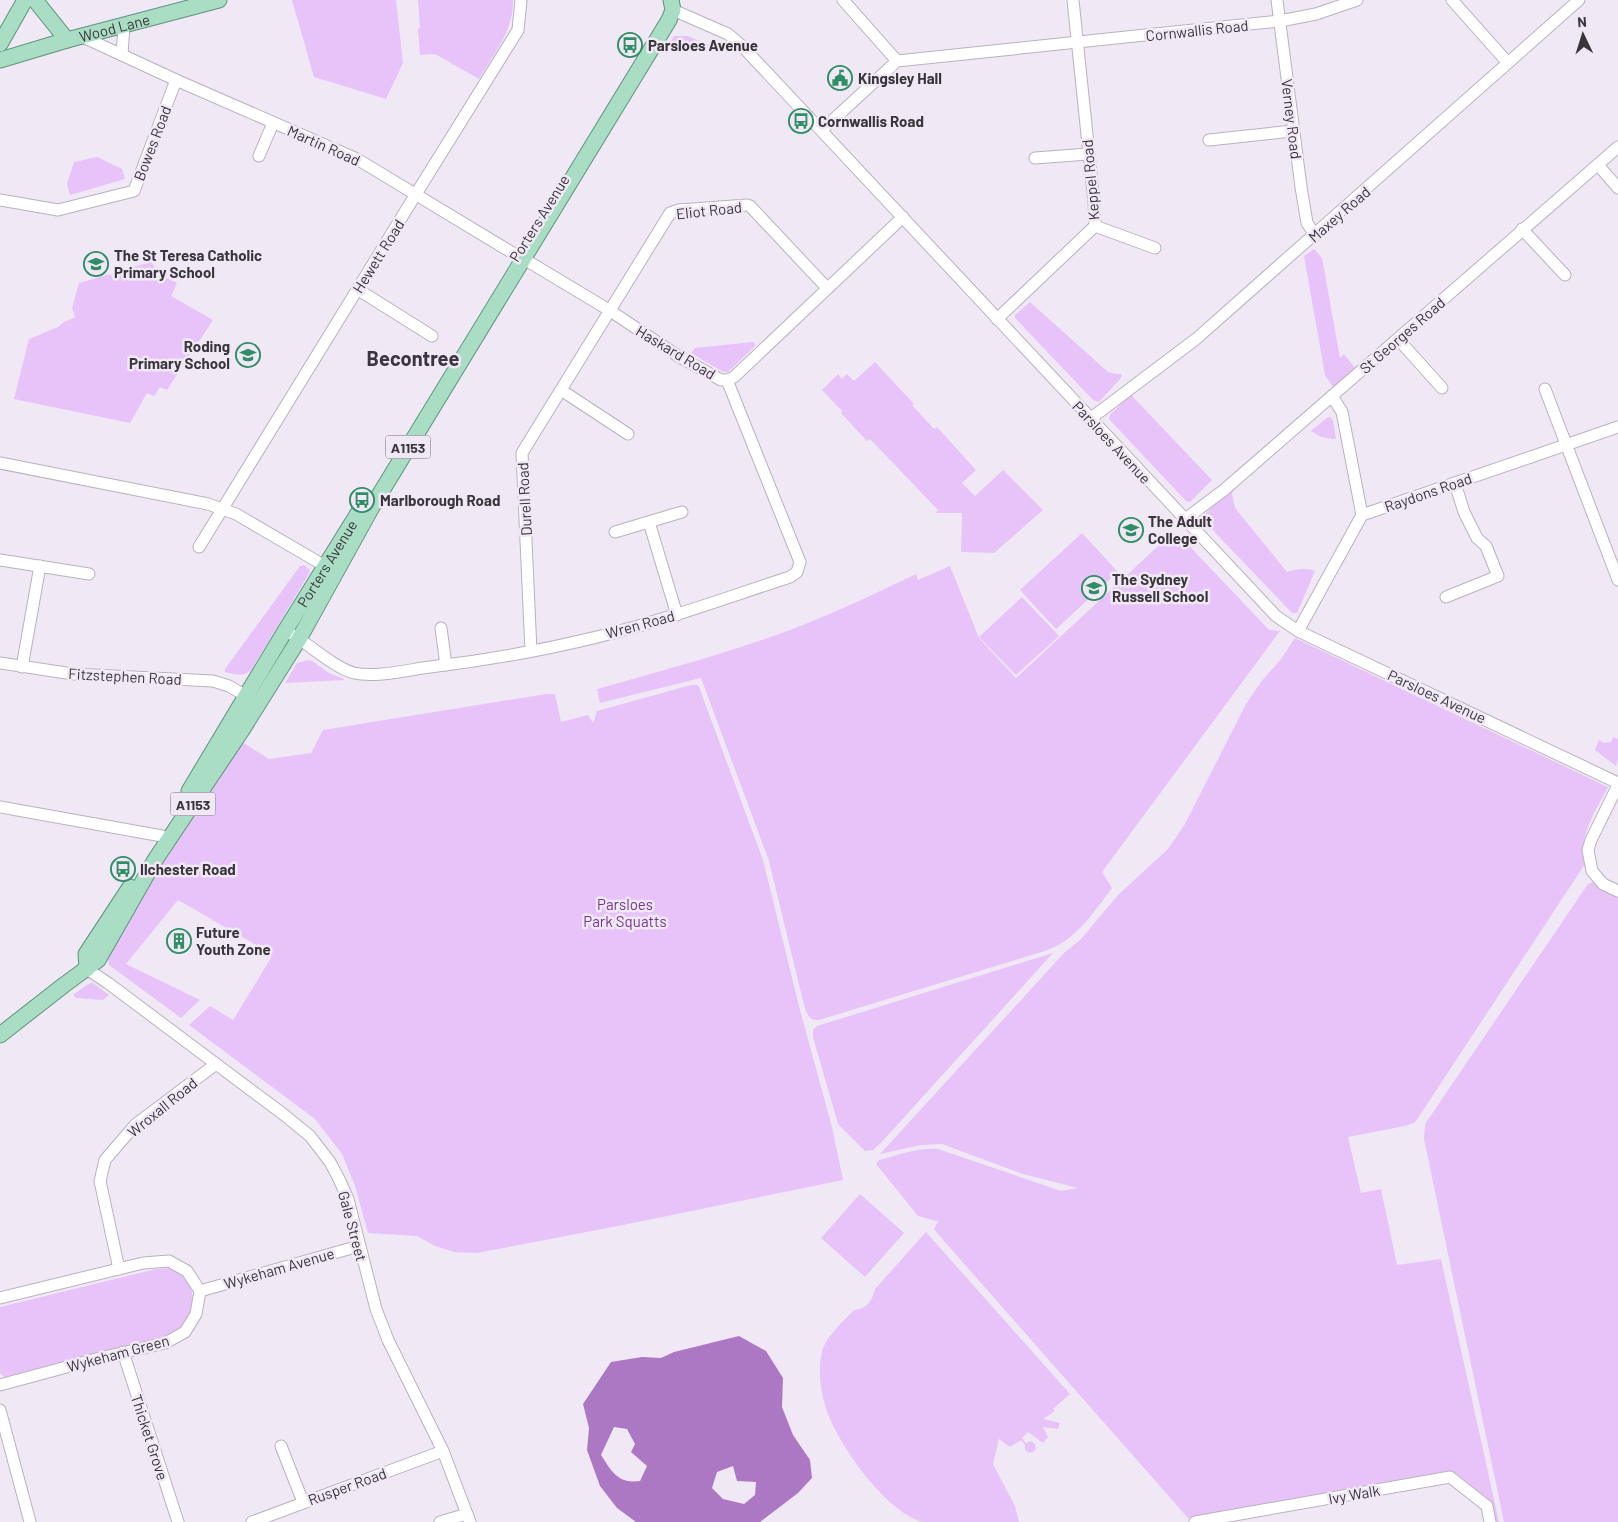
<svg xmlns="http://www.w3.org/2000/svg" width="1618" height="1522" viewBox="0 0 1618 1522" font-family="Barlow,sans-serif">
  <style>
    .green { fill: #e7c3f9 }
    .water { fill: #ac78c3; fill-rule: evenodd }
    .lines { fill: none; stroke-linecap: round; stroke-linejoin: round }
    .minor-casing { stroke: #bab1be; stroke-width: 13 }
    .major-casing { stroke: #5d947a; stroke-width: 17 }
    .minor { stroke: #fff; stroke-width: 11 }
    .major { stroke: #a9ddc4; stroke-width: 15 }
    .labels { text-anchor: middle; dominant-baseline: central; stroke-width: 5; stroke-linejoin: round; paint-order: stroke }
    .shield { fill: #f1e8f6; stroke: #706b72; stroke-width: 1 }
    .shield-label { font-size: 14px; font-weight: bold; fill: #39353a }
    .street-label { font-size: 15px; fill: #39353a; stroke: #f1e8f6 }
    .poi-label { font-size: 15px; font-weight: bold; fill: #39353a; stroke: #f1e8f6; text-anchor: start }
    .park-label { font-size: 15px; fill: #74348e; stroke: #f1e8f6 }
    .district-label { font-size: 20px; font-weight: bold; fill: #3c353f; stroke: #f1e8f6 }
  </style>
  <rect width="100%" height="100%" fill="#f1e8f6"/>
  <g class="green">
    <path d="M292,0H396L403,63L386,99L314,77Z"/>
    <path d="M418,0H513C514,30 493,55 479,79L435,54L420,55L418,29L420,28Z"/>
    <path d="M674,36H688L712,47L665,51Z"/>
    <path d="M97,157L122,169L125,179L70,195L67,184L74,162Z"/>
    <path d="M1314,249L1322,258L1340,358L1344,354L1355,368L1333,387L1325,375L1304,256Z"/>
    <path d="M151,262L162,276L177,283L171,296L213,320L167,390L160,387L154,396L147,393L130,423L14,399L29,339L58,327L64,322L75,317L72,308L79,283L111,274L112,277L120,275L119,271Z"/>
    <path d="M1030,302L1108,372L1116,374H1122L1121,378L1099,402L1093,400L1015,318V315Z"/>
    <path d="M753,342L756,345L728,372H723L691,353L695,348Z"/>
    <path d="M875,362L914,404L912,405L934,429L937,427L976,470L962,483L975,496L1003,470L1043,510L994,553L961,552L962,513H936L938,510L870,439L867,441L841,413L842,411L822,390L838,374L842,379L847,374L854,381Z"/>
    <path d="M1132,393L1133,397L1212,480L1190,502L1186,501L1109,419L1110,415Z"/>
    <path d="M1328,417H1330L1333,420L1336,439C1327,439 1319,437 1311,431Z"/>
    <path d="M1232,487L1234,489L1232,494L1235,508L1287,572C1298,569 1305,567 1315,571L1297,613H1292L1203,520V518L1204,515Z"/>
    <path d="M1082,533L1118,572L1056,629L1020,590Z"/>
    <path d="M1177,533L1269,630L1280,631L1102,872L1112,888C1099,905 1086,925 1069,938C1056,949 1037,953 1022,958L819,1020C810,1021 808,1015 805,1009L769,861L701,678L600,703L597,689C657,672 717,656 776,635C824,618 870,596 916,574L918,580L950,566L979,638L1016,678L1169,536Z"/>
    <path d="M304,565L309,569L310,572L251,670C243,678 235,674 225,672V669L300,566Z"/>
    <path d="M1022,597L1059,636L1016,675L979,637Z"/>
    <path d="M1295,638L1608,787C1597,809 1577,837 1585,864L1418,1118L1414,1123L1405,1126L1348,1137L1361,1193L1381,1189L1397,1265L1441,1259L1499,1522H1495L1492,1505L1490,1501L1454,1472L1448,1471L1188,1518L937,1233L934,1229L939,1220L936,1221L918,1216L876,1164L879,1160C898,1155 918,1147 938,1149L1061,1191L1078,1188L1023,1174L942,1144L921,1145L880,1154L1064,953L1081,939L1119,894L1168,849L1185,824L1246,704L1261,682L1281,659Z"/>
    <path d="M308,660L312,661L329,673L344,679V680L285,683L297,663Z"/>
    <path d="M691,685H697L699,687L763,860L800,1010L832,1127L843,1180L618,1226L477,1253L454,1252L435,1246L417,1236L368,1233L355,1186L342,1154L315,1119L189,1025L210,1006L233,1020L271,958L270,953L178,900L126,964L200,1000L181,1018L109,965L107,951L203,797L242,742L269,759L311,753L323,730L546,694H555L561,722L588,715L593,723L597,711Z"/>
    <path d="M1613,737L1618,739V759L1616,766L1595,750L1599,740L1604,743L1611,742Z"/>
    <path d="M1593,882L1601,888L1618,896V1522H1504L1424,1139L1425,1124L1588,884Z"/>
    <path d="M1053,953L880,1144L873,1150L865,1151L838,1124L813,1037V1030L817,1026Z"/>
    <path d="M90,983H93L109,995L103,1000L76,998L74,996V994Z"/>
    <path d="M860,1194L904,1233L865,1277L821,1238Z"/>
    <path d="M926,1232L1070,1394L1053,1409L1055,1411L1043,1419L1060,1423L1058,1429L1043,1427L1048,1437L1043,1443L1028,1432L1022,1438L1026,1443L1031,1441L1035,1444L1036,1449L1033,1452L1029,1453L1025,1450V1445L1021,1440L1010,1447L999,1439L993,1464L1015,1506L1019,1522C996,1522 973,1522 950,1522C942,1522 931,1522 923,1522C886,1513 835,1441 825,1405C820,1389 818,1369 822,1352C826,1336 843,1322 854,1310C867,1309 872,1301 875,1289Z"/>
    <path d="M170,1268C174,1271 180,1274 184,1277C197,1290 194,1312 184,1326C180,1330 173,1334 168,1338L6,1379L0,1373V1307L156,1269Z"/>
  </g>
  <path class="water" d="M739,1336L766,1351L783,1378L782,1407L793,1435L810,1460L812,1478L798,1493L760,1522H636L617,1508L600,1486L587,1450L589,1428L583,1404L611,1362L642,1357L661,1358L674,1352ZM614,1427L627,1429L635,1444L631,1452L647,1466L640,1481C618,1484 612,1472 601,1455ZM733,1466L737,1481L756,1482L755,1495L744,1504L723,1499L712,1488L717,1472Z"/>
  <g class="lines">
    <defs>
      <g id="minor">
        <path d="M843,0L897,61"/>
        <path d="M1277,0L1301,187L1307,223L1315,235"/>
        <path d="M1452,0L1508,63"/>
        <path d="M673,10L728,34L742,46L1276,616L1298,631L1618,783"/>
        <path d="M81,36L176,80L357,159L516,255"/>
        <path d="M122,55L124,25"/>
        <path d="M822,130L897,61L1280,21L1316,14L1357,0"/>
        <path d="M1209,140L1292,131"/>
        <path d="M259,156L273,123"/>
        <path d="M1035,158L1088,154"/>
        <path d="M1598,165L1618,188"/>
        <path d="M0,200L58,210L134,191L176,80"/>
        <path d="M1095,226L1155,248"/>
        <path d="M1522,229L1565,275"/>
        <path d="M524,259L609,310L678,356L721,380H727L734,377L903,217"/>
        <path d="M357,289L432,336"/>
        <path d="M997,319L1095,226L1094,202L1073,0"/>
        <path d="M1398,339L1442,388"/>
        <path d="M1545,389L1618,580"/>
        <path d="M561,390L628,434"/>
        <path d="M1332,396L1342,412L1362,515"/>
        <path d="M1090,419L1196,339L1579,0"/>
        <path d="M0,463L208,504L236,514L325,566"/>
        <path d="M1184,520L1224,490L1618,147"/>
        <path d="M649,522L677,615"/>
        <path d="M615,532L682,512"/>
        <path d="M199,547L416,194L518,30L521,0"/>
        <path d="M0,560L89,574"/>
        <path d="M1446,597L1498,576L1486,546L1477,538L1464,512L1455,483"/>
        <path d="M441,628L446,665"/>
        <path d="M1298,631L1362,515L1618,427"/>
        <path d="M293,635C311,646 335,668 354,673C376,678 407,670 430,667C513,657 598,640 678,614C716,602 753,589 790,577L797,572L800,562L727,380"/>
        <path d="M531,651L522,453L670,213L679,210L747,205L750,206L827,288"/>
        <path d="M0,663L73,674L213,681L229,686L253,700"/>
        <path d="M22,667L40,566"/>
        <path d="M1618,785L1591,840L1588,850L1592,871L1603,884L1618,891"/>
        <path d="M0,807L162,836"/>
        <path d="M87,969L108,983L283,1114L310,1136L330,1162L339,1179L348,1199L376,1309L388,1340L443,1451L470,1522"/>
        <path d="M119,1269L100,1181L105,1160L135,1125L216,1064"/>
        <path d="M200,1291L359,1246"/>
        <path d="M0,1298L143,1263L169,1261L187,1271L200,1291L196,1314L185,1332L165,1343L100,1358L0,1385"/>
        <path d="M123,1352L178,1522"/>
        <path d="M0,1410L30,1522"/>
        <path d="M281,1446L303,1502"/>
        <path d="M252,1522L443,1451"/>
        <path d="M440,1522L467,1514"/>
        <path d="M1195,1522L1450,1477L1487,1506L1490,1522"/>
      </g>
      <g id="major">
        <path d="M35,0L67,40"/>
        <path d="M0,44L25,0"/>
        <path id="s1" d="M0,60L67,40L219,0"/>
        <path id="s2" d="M189,791L285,631L360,510"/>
        <path d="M87,969L86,954L130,887"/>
        <path d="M0,1035L64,985L98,960L155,860L242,730L299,639L372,507L669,20L673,10L671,0"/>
      </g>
    </defs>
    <use href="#minor" class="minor-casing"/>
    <use href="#major" class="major-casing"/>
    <use href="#minor" class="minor"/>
    <use href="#major" class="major"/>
  </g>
  <defs>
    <symbol id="bus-ring" viewBox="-11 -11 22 22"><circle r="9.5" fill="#f1e8f6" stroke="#2f8e66" stroke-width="1.5"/><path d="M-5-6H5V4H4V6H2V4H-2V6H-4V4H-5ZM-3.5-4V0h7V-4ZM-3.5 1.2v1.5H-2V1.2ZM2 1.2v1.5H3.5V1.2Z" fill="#2f8e66"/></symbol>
    <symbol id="civic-ring" viewBox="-11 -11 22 22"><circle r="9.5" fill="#f1e8f6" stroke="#2f8e66" stroke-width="1.5"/><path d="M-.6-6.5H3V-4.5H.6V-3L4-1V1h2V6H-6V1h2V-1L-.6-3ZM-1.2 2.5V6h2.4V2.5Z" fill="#2f8e66"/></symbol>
    <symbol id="school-ring" viewBox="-11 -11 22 22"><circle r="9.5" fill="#f1e8f6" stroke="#2f8e66" stroke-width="1.5"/><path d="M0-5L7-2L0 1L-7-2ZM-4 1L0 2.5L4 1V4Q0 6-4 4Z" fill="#2f8e66"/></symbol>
    <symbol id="university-ring" viewBox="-11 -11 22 22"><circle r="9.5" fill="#f1e8f6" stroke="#2f8e66" stroke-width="1.5"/><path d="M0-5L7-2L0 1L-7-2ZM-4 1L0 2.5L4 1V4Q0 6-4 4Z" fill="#2f8e66"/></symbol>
    <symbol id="building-ring" viewBox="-11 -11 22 22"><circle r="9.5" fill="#f1e8f6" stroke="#2f8e66" stroke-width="1.5"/><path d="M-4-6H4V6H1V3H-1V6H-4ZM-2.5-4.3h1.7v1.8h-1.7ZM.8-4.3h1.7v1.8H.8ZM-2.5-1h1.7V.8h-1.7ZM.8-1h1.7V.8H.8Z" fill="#2f8e66"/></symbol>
  </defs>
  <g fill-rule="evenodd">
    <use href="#bus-ring" x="616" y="31" width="28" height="28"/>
    <use href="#civic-ring" x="826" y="64" width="28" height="28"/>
    <use href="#bus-ring" x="787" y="107" width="28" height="28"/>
    <use href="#school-ring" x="82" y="250" width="28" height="28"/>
    <use href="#school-ring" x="234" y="341" width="28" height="28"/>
    <use href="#bus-ring" x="348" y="486" width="28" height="28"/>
    <use href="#university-ring" x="1117" y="516" width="28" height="28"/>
    <use href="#school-ring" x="1080" y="574" width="28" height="28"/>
    <use href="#bus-ring" x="109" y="855" width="28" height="28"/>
    <use href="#building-ring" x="165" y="927" width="28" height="28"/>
  </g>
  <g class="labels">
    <g class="shield">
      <rect x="385.5" y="435.5" width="45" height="23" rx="4"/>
      <rect x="170.5" y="792.5" width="45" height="23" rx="4"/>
    </g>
    <g class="shield-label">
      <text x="408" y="447">A1153</text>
      <text x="193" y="804">A1153</text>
    </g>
    <g class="street-label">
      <text stroke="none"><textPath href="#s1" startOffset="119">Wood Lane</textPath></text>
      <text transform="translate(1197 30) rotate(-6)">Cornwallis Road</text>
      <text transform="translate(1292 119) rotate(83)">Verney Road</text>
      <text transform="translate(152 143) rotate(-69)">Bowes Road</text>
      <text transform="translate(324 145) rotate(24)">Martin Road</text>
      <text transform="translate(1090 180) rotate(-95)">Keppel Road</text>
      <text transform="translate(709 210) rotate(-6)">Eliot Road</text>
      <text transform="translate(1339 214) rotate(-41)">Maxey Road</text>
      <text transform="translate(539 218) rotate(-58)">Porters Avenue</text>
      <text transform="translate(378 256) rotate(-58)">Hewett Road</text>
      <text transform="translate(1402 335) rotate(-41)">St Georges Road</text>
      <text transform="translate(676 352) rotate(31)">Haskard Road</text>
      <text transform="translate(1112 442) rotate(47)">Parsloes Avenue</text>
      <text transform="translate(1428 492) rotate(-19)">Raydons Road</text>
      <text transform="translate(524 499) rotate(-93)">Durell Road</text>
      <text stroke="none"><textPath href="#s2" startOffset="266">Porters Avenue</textPath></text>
      <text transform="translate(640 624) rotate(-15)">Wren Road</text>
      <text transform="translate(125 676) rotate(3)">Fitzstephen Road</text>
      <text transform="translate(1437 696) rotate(25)">Parsloes Avenue</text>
      <text transform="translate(162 1107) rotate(-39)">Wroxall Road</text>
      <text transform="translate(353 1226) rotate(75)">Gale Street</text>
      <text transform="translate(279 1268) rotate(-16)">Wykeham Avenue</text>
      <text transform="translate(118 1353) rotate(-15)">Wykeham Green</text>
      <text transform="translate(150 1437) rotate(72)">Thicket Grove</text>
      <text transform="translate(347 1486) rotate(-20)">Rusper Road</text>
      <text transform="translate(1354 1494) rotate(-10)">Ivy Walk</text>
    </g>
    <g class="poi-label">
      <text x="648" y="45">Parsloes Avenue</text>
      <text x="858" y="78">Kingsley Hall</text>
      <text x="818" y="121">Cornwallis Road</text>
      <text x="114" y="255">The St Teresa Catholic<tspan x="114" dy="17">Primary School</tspan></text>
      <text x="230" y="346" text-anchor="end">Roding<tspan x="230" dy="17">Primary School</tspan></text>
      <text x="380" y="500">Marlborough Road</text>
      <text x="1148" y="521">The Adult<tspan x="1148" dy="17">College</tspan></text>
      <text x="1112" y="579">The Sydney<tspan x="1112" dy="17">Russell School</tspan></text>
      <text x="140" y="869">Ilchester Road</text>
      <text x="196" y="932">Future<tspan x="196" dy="17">Youth Zone</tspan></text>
    </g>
    <g class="park-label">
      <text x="625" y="904">Parsloes<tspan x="625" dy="17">Park Squatts</tspan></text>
    </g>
    <g class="district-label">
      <text x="413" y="358">Becontree</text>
    </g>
  </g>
  <g transform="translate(1583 35) rotate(356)" stroke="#f1e8f6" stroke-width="4" paint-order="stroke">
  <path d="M0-4L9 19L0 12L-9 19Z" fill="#39353a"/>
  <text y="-8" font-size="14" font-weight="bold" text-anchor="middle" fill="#39353a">N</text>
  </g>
</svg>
